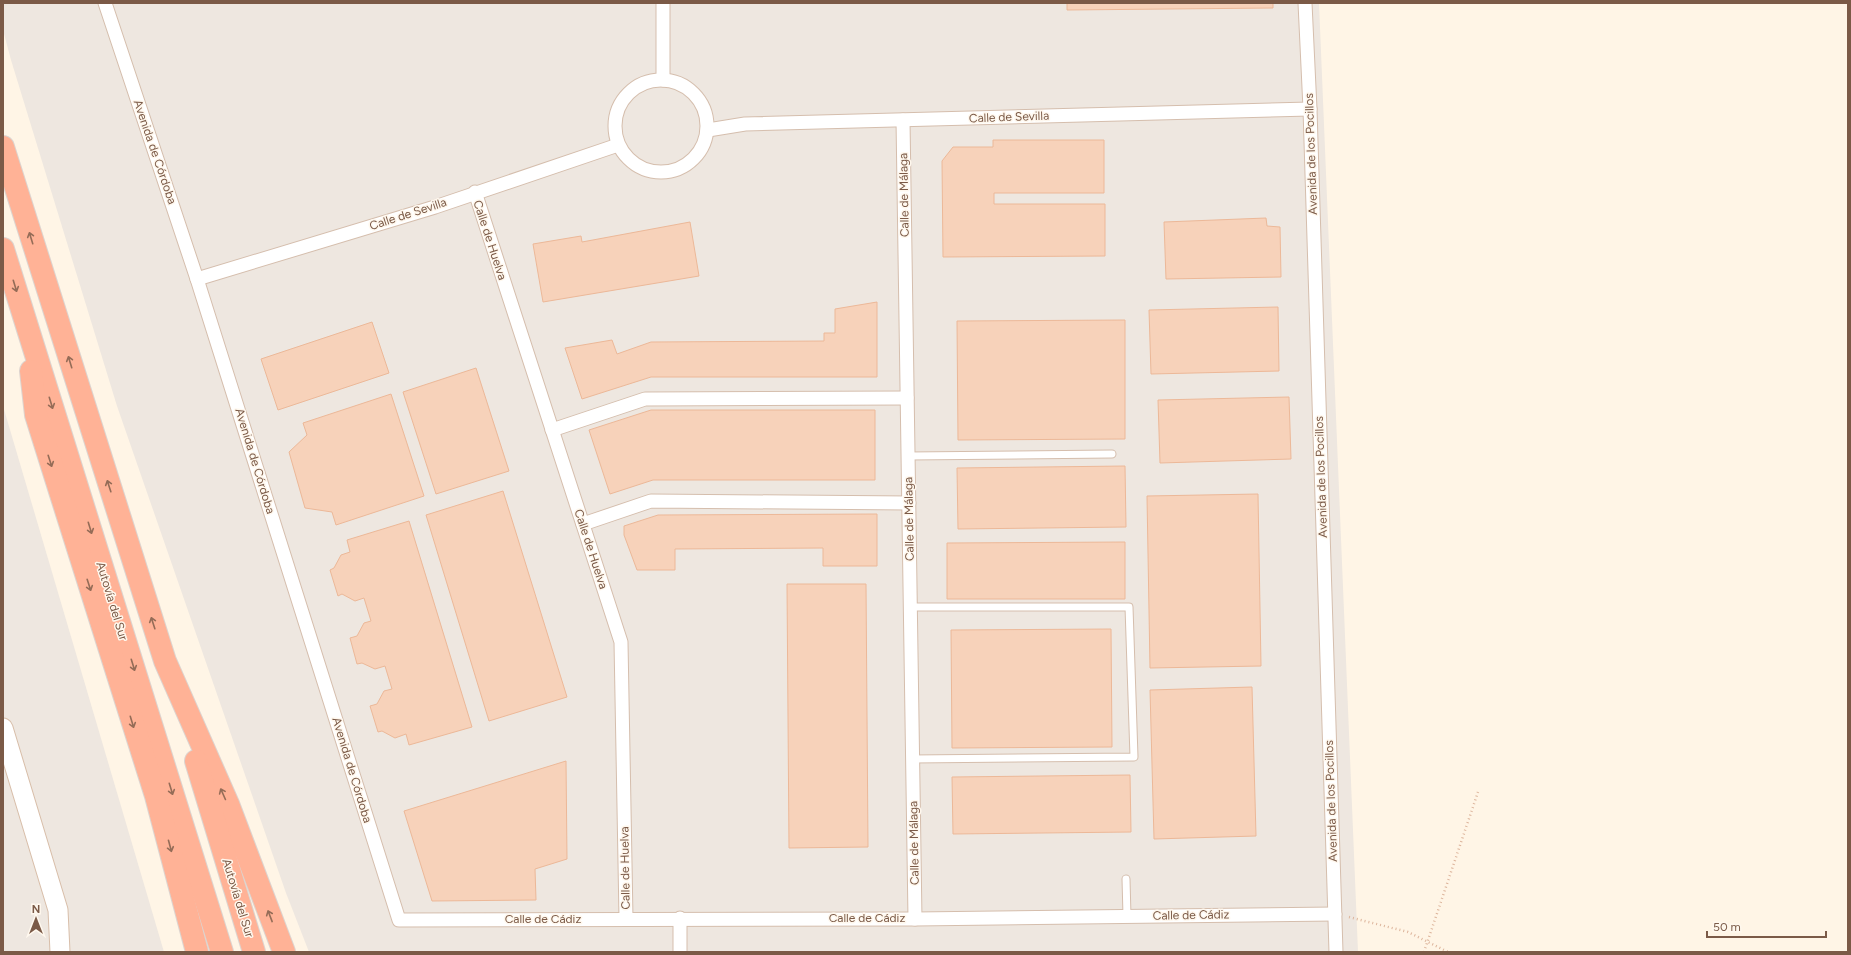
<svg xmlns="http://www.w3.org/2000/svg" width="1851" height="955" viewBox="0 0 1851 955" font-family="Figtree,sans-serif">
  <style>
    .industrial { fill: #eee7e0 }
    .building { fill: #f7d2ba; stroke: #ecb898 }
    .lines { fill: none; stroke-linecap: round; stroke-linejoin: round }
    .lane-casing { stroke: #d5bead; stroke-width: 9 }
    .street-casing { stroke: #d5bead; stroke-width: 15 }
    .secondary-casing { stroke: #d8bea9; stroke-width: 21 }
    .highway-casing { stroke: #ddd4cf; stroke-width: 24 }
    .path { stroke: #ddb59c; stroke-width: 2.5; stroke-dasharray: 1 3; stroke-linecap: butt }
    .lane { stroke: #fff; stroke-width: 7 }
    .street { stroke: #fff; stroke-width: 13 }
    .secondary { stroke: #fff; stroke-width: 19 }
    .highway { stroke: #ffb296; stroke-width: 22 }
    .oneway { stroke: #956c57 }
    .labels { text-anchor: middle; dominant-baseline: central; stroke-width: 3; stroke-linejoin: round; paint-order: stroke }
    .street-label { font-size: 12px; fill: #7b5a47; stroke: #fff8ee }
  </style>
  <rect width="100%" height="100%" fill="#fff5e6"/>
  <g class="industrial">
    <path d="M3,3H1319L1358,952H309L286,893L117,406L11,60L3,30Z"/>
    <path d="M3,406L164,952H3Z"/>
  </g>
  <g class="building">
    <path d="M1067,3H1273V8L1067,10Z"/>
    <path d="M993,140H1104V193H994V204H1105V256L943,257L942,161L953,147H993Z"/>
    <path d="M1266,218L1267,226L1280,227L1281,277L1166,279L1164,222Z"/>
    <path d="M690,222L699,276L543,302L533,244L581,236L582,242Z"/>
    <path d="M877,302V377H651L582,399L565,348L612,340L617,354L651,342L824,341V333H835V309Z"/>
    <path d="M1278,307L1279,371L1151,374L1149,310Z"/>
    <path d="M1125,320V439L958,440L957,321Z"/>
    <path d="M372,322L389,373L278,410L261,359Z"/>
    <path d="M476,368L509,471L436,494L403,392Z"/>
    <path d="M391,394L424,496L336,525L332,512L305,508L289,452L307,435L303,423Z"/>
    <path d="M1289,397L1291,459L1160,463L1158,400Z"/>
    <path d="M651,410H875V480H653L610,494L589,430Z"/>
    <path d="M1125,466L1126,527L958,529L957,468Z"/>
    <path d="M503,491L567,697L489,721L426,515Z"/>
    <path d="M1258,494L1261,666L1150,668L1147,496Z"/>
    <path d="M877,514V566H823V548L675,549V570H637L624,535V526L658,515Z"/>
    <path d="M409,521L472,727L409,745L406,734L395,738L382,731L378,732L370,706L377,704L384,691L392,689L385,666L375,669L362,663L357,664L350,638L357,636L364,623L371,621L364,598L355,601L342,594L338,596L330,570L334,568L341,555L350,552L347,540Z"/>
    <path d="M1125,542V599H947V543Z"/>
    <path d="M787,584H866L868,847L789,848Z"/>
    <path d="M1111,629L1112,747L952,748L951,630Z"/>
    <path d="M1252,687L1256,836L1154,839L1150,690Z"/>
    <path d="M566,761L567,859L535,869L536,900L432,901L404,811Z"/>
    <path d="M1130,775L1131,832L953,834L952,777Z"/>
  </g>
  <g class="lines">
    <defs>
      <g id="lane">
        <path d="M908,456L1112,454"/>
        <path d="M910,607H1129L1134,757L912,759"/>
        <path d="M1126,879L1127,916"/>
      </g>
      <g id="street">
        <path d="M105,3L197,279L399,920L915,919L1335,914"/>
        <path d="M1305,3L1310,109L1336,952"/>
        <circle cx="661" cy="126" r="46"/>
        <path d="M663,80V3"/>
        <path d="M903,120L915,919"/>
        <path d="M708,130L745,124L1310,109"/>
        <path d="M475,192L621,642L626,918"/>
        <path d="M197,279L435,207L618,145"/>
        <path d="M552,430L645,399L907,398"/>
        <path d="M583,524L651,501L909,503"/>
        <path d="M680,918V952"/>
      </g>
      <path id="secondary" d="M3,728L58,910L60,952"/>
      <g id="highway">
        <path d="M3,147L165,661L228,804L284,952"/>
        <path d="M3,249L222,952"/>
        <path d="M31,371L36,415L156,796L197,952"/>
        <path d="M196,761L254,952"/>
      </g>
    </defs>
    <use href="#lane" class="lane-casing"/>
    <use href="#street" class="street-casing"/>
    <use href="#secondary" class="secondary-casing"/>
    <use href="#highway" class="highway-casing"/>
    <g class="path">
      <path d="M1349,917L1408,932L1448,952"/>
      <path d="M1424,952L1478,792"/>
    </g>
    <use href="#lane" class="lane"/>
    <use href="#street" class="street"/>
    <use href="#secondary" class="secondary"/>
    <use href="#highway" class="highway"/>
  </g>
  <defs><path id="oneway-shaft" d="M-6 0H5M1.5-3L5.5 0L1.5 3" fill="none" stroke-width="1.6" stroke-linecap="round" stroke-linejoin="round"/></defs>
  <g class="oneway">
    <use href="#oneway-shaft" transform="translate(31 238) rotate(-107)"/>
    <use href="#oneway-shaft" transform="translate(15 286) rotate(73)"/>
    <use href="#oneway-shaft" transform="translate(70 362) rotate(-107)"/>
    <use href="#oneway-shaft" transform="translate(51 403) rotate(73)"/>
    <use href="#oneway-shaft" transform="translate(50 461) rotate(72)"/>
    <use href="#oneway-shaft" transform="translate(109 486) rotate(-108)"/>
    <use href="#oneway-shaft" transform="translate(90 528) rotate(73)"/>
    <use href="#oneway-shaft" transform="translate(89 585) rotate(72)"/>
    <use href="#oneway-shaft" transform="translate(153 623) rotate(-108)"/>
    <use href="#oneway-shaft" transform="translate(133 665) rotate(73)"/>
    <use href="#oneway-shaft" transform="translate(132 722) rotate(73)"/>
    <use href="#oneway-shaft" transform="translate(171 789) rotate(73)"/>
    <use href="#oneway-shaft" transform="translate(223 794) rotate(-114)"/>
    <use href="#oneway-shaft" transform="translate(170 846) rotate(75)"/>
    <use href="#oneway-shaft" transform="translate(270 916) rotate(-111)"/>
  </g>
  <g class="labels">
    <g class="street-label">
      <text transform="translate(1009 117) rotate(-2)">Calle de Sevilla</text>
      <text transform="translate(155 152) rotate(71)">Avenida de Córdoba</text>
      <text transform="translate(1311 154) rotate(-92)">Avenida de los Pocillos</text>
      <text transform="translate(904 195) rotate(-91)">Calle de Málaga</text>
      <text transform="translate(408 214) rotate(-18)">Calle de Sevilla</text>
      <text transform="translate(490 240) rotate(72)">Calle de Huelva</text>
      <text transform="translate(255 461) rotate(73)">Avenida de Córdoba</text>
      <text transform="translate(1321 477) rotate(-92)">Avenida de los Pocillos</text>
      <text transform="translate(909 519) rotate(-91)">Calle de Málaga</text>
      <text transform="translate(591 549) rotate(72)">Calle de Huelva</text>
      <text transform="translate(112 601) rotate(73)">Autovía del Sur</text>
      <text transform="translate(352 770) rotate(73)">Avenida de Córdoba</text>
      <text transform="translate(1331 801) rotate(-92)">Avenida de los Pocillos</text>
      <text transform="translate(914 843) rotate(-91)">Calle de Málaga</text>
      <text transform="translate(625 868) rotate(-91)">Calle de Huelva</text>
      <text transform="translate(238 898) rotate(73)">Autovía del Sur</text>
      <text transform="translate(1191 915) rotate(-1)">Calle de Cádiz</text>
      <text x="867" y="918">Calle de Cádiz</text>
      <text x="543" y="919">Calle de Cádiz</text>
    </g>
  </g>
  <rect width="1851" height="955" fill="none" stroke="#7b5a47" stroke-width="8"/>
  <g transform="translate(36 919)" stroke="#fff8ee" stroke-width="3" paint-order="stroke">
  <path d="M0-3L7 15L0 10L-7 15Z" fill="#7b5a47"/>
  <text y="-6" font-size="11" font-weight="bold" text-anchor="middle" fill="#7b5a47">N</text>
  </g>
  <path d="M1707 931v6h119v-6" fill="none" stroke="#7b5a47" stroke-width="2"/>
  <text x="1713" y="931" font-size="12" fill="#7b5a47" stroke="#fff8ee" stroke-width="3" paint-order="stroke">50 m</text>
</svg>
